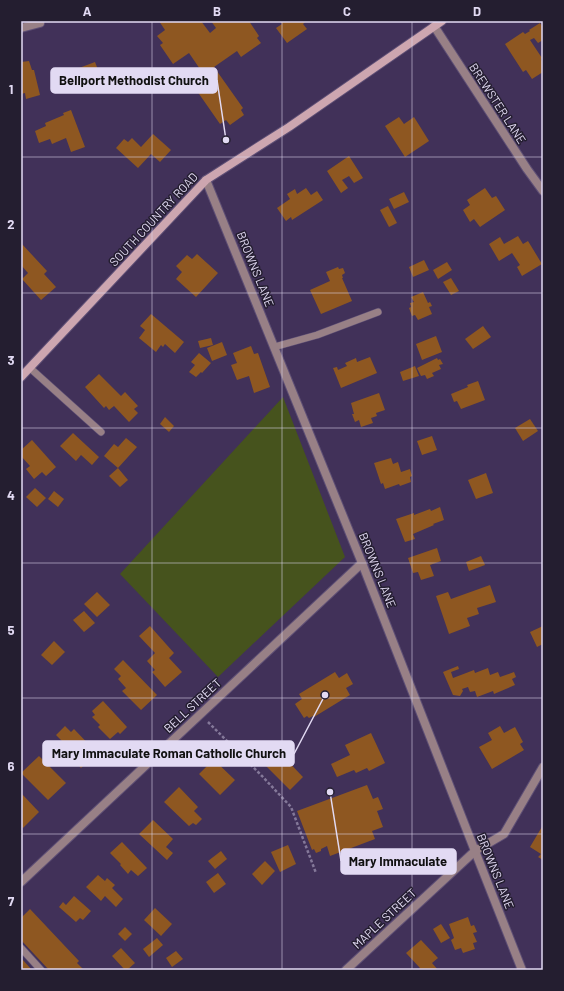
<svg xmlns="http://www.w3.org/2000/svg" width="564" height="991" viewBox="0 0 564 991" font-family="Barlow,sans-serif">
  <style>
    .green { fill: #46531d }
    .building { fill: #8e5721 }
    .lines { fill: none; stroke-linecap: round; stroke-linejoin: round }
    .service-casing { stroke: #5e4f75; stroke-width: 8 }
    .minor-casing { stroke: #5e4f75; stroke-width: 10 }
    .secondary-casing { stroke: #5e4f75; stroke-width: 10 }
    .path { stroke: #847899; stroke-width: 2.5; stroke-dasharray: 3 2; stroke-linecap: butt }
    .service { stroke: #988086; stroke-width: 7 }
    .minor { stroke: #988086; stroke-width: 8 }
    .secondary { stroke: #cda6b0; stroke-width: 8 }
    .grid { fill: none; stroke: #e2daf3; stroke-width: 1; stroke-opacity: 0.55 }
    .labels { text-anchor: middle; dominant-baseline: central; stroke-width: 3; stroke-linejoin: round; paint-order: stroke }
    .street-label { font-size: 12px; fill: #e2daf3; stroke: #241e30 }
    .leader { fill: none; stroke: #e2daf3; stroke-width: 1.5 }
    .callout-dot { fill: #e2daf3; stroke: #241e30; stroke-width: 1.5 }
    .callout { fill: #e2daf3; stroke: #e2daf3; stroke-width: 1.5 }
    .callout-label { font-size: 13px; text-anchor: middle; font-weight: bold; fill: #111 }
    .neatline { fill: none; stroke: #e2daf3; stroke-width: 1.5 }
    .grid-label { font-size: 13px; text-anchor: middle; font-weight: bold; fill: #e2daf3 }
  </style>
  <rect width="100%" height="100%" fill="#413159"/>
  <path class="green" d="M283,397L345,557L218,677L120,574Z"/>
  <g class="building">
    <path d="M159,21H201L210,33L216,28L211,21H249L259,36L257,38L261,43L241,57L237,51L214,67L243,108L241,110L244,115L230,125L226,120L220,124L197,91L200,89L192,78L202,72L189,53L173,64L160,45L163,43L157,36L165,30Z"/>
    <path d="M280,21H306L303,24L307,29L287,43L276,28L282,24Z"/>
    <path d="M540,23L543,28V40L538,43L534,38L530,40L542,58L541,59L543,63V72L532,79L526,70L523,72L505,44L523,32L525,34L530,31L529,30Z"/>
    <path d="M29,61L32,70H34L40,95L26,99L25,93L21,94V62Z"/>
    <path d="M95,62L100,75L115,70L121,86L107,91L102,80L77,89L71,71Z"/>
    <path d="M71,110L85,147L71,152L66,138L52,144L50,139L39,143L35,131L46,126L45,123L64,115L63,113Z"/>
    <path d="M399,117L404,124L414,117L429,141L405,157L385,126Z"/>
    <path d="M153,134L171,150L160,162L151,154L138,168L116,148L124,139L128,142L132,138L141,147Z"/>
    <path d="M349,156L363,178L354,183L349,176L342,180L348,188L341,193L327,171Z"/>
    <path d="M306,188L311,195L317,191L323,200L292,220L291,217L286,221L277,208L290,199L287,194L295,189L297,194Z"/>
    <path d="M485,188L492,198L496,196L505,210L480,227L474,219L470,222L463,210L470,205L467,200Z"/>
    <path d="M404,192L409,202L394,209L389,199Z"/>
    <path d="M388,206L397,223L389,227L380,210Z"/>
    <path d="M518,236L523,244L528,241L542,264L522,276L517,267L520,265L512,253L499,261L489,244L500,237L504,244Z"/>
    <path d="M21,243L47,271L44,274L56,287L41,300L22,279L28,273L21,265Z"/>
    <path d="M197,254L218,273L196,297L176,279L182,272L176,266L187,255L192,259Z"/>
    <path d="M424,260L429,270L413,277L409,267Z"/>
    <path d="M447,262L452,270L438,279L433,270Z"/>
    <path d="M338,267L339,269L343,268L345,273L342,275L343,278H342L352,301L321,314L310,290L330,281L326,272Z"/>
    <path d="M451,278L459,291L451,295L443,282Z"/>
    <path d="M423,292L428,303L430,302L432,306L429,307L432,314L418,320L415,315L412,316L409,308L411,307L410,303L414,302L411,297Z"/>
    <path d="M151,314L184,342L175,353L165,344L163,347L161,345L156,352L139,338L145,330L140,326Z"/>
    <path d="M483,326L491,337L473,349L465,339Z"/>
    <path d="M436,336L442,352L422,360L416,344Z"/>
    <path d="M211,338L213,345L200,348L198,341Z"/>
    <path d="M222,342L227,355L212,361L207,348Z"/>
    <path d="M251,346L254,354L258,353L270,387L254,393L249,376L237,380L231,365L237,363L233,353Z"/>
    <path d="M199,353L211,363L202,373L201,372L196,377L189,372L195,365L191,362Z"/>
    <path d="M370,357L377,373L341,388L333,368L337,367L338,370L347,366L345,363L356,358L357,362Z"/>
    <path d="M437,358L438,360L440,359L443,364L439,365L441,369L432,373L434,376L427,379L425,375L421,376L417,368Z"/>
    <path d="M415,366L419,376L403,381L400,372Z"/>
    <path d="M99,374L121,396L125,392L138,406L134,409L138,413L129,422L114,406L109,410L106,406L104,408L85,387Z"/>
    <path d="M478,381L485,400L461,409L457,401L454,402L451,394L468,387L467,385Z"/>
    <path d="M379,393L385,410L376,413L377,416L371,418L373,423L361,427L359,420L355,422L352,414H354L351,403Z"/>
    <path d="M165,417L174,426L169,432L160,424Z"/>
    <path d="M530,419L538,431L523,441L515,428Z"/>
    <path d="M73,433L99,457L92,465L81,455L76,461L60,446Z"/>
    <path d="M432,436L437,450L422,455L417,441Z"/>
    <path d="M126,438L137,447L118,468L128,480L120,487L109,476L118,468L104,456L114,444L118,447Z"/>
    <path d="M32,440L56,467L46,476L42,472L34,479L26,469L30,466L21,456V450Z"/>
    <path d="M391,458L393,464L398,462L401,472L410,469L412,476L410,477L411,482L400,486L399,484L385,489L383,483L381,484L374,463Z"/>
    <path d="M486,473L493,493L476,499L468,480Z"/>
    <path d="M35,488L46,498L37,507L26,497Z"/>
    <path d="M54,491L64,499L58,507L48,499Z"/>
    <path d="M440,507L444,520L433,524L434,525L413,534L415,539L405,542L396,519L414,513V515L430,509L431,511Z"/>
    <path d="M437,548L441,561L430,565L434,576L421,580L418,572L413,573L408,558Z"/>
    <path d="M481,556L485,565L469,571L466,562Z"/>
    <path d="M490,585L496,602L477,608L479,614L467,618L470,626L449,634L436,596L448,592L451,599Z"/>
    <path d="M97,592L110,605L97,617L84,604Z"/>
    <path d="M84,611L95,623L84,632L73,620Z"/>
    <path d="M150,626L174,653L169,658L182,672L165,687L152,672L155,670L147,661L155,653L139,636Z"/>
    <path d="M543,626V644L537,647L530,632Z"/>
    <path d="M54,641L65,652L52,665L41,655Z"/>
    <path d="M123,660L157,695L141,710L122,691L126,688L118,679L121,676L114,669Z"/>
    <path d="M458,666L459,669L451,672L453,678L474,670L475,673L488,668L490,675L498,672L500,677L514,672L516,677L512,679L515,685L494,694L493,691L477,697L475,691L470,692L468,687L462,689L463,691L460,696L453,695L443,672Z"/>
    <path d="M335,672L339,678L347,673L353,684L346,688L350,695L314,717L313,716L309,718L307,716L304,718L295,704L302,699L299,694Z"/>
    <path d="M103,701L127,727L120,734L118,732L110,739L98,727L100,725L92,717L95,715L92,711Z"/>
    <path d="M65,726L71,732L74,729L97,753L81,768L58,744L62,741L56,735Z"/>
    <path d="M500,726L504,733L515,727L523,742L520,744L524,750L492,769L479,747L492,740L488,733Z"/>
    <path d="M371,733L385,763L369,771L367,768L356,773L354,770L337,777L331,764L350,755L345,745Z"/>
    <path d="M279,752L303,777L290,790L265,765Z"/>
    <path d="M39,756L66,783L48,800L21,773Z"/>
    <path d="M210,756L235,780L220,795L199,774L208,765L205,762Z"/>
    <path d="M367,785L373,799L378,797L383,809L377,811L383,827L372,831L375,839L330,856L327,846L321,849V851L316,853L314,849L312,850L297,811Z"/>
    <path d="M179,787L198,807L194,811L202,819L196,825L193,823L189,826L164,802Z"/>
    <path d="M21,793L39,812L23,828L21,826Z"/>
    <path d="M153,820L173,839L166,847L173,853L167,860L139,834Z"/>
    <path d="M543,825V860L538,857L541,854L530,847Z"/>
    <path d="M122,842L147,868L138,876L131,870L128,874L120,865L121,864L110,853Z"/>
    <path d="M288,845L296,864L280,872L271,852Z"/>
    <path d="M221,851L227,859L215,869L208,861Z"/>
    <path d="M265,861L275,871L262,885L252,874Z"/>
    <path d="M218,873L226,884L214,893L206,882Z"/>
    <path d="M98,875L105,881L107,878L115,885L112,888L123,899L116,907L105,896L101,901L86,887Z"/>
    <path d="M74,896L91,911L83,920L80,918L76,922L59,907L63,902L66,905Z"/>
    <path d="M155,908L172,924L161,936L144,920Z"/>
    <path d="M30,909L79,961L77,963L84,970H49L21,940V918Z"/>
    <path d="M468,917L471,926L474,925L477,932L473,933L477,942L473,943L475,949L463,953L461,948L455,950L451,940L454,938L449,924Z"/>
    <path d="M441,924L450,938L441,943L433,929Z"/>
    <path d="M125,927L132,934L125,941L118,934Z"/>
    <path d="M157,938L163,945L149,957L143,949Z"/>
    <path d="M421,940L438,958L432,963L438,970H418L420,968L406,953Z"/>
    <path d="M121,948L135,963L127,970H125L112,956Z"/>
    <path d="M176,951L183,959L172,967L166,958Z"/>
    <path d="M21,958L32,970H21Z"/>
  </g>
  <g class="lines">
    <defs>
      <g id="service">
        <path d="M274,347L317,335L378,312"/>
        <path d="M30,368L101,432"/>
        <path d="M21,948L41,970"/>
      </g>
      <g id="minor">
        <path d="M434,26L527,169L543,191"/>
        <path d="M21,28L40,23"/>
        <path d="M206,180L362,563L475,851L522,970"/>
        <path d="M21,882L362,563"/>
        <path d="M346,970L475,851L504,834L543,767"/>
      </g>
      <path id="secondary" d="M21,377L206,180L289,127L442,21"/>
    </defs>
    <use href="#service" class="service-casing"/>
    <use href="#minor" class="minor-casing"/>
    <use href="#secondary" class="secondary-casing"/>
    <path class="path" d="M208,722L262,776L291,807L316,873"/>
    <use href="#service" class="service"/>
    <use href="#minor" class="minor"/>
    <use href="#secondary" class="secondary"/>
  </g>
  <path class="grid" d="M152,21V970M282,21V970M412,21V970M21,157H543M21,293H543M21,428H543M21,563H543M21,698H543M21,834H543"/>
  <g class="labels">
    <g class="street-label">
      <text transform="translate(498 103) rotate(57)">BREWSTER LANE</text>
      <text transform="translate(153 219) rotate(-47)">SOUTH COUNTRY ROAD</text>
      <text transform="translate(256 269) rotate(68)">BROWNS LANE</text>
      <text transform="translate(378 570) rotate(68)">BROWNS LANE</text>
      <text transform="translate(192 705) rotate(-43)">BELL STREET</text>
      <text transform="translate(496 871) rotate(68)">BROWNS LANE</text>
      <text transform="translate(384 918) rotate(-43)">MAPLE STREET</text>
    </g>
  </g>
  <path class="leader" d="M226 140L217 80M325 695L294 754M330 792L341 861"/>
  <g class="callout-dot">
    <circle cx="226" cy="140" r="4"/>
    <circle cx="325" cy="695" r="4"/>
    <circle cx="330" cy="792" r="4"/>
  </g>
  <g class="callout">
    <rect x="51" y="68" width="166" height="25" rx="4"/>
    <rect x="43" y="741" width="251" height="25" rx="4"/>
    <rect x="341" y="849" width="115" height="25" rx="4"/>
  </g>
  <g class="callout-label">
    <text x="134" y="85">Bellport Methodist Church</text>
    <text x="169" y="758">Mary Immaculate Roman Catholic Church</text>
    <text x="398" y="866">Mary Immaculate</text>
  </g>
  <rect width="564" height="991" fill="none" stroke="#241e30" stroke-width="44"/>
  <rect x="22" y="22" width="520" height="947" class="neatline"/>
  <g class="grid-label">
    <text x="87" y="16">A</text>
    <text x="217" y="16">B</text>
    <text x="347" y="16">C</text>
    <text x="477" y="16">D</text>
    <text x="11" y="94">1</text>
    <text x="11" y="229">2</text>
    <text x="11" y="365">3</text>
    <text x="11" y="500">4</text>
    <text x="11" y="635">5</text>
    <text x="11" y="771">6</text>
    <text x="11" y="906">7</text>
  </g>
</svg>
